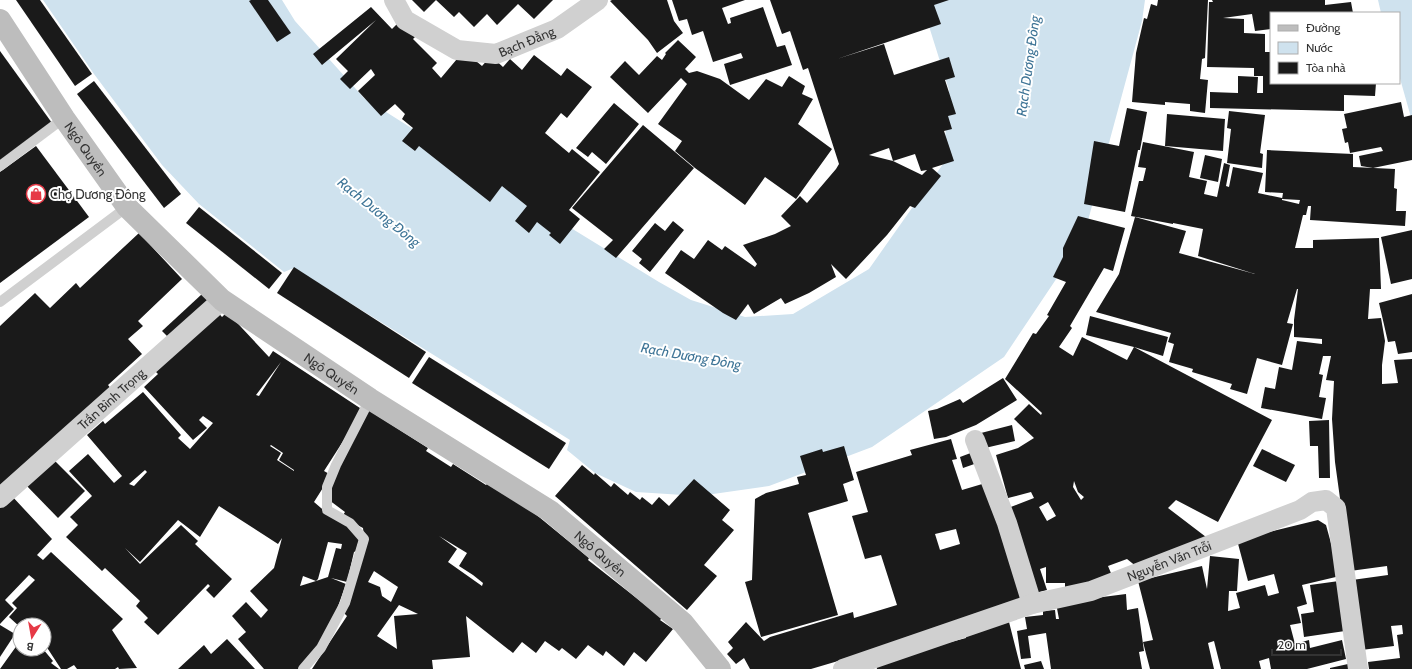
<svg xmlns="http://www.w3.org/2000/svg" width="1412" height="669" viewBox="0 0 1412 669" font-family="Cabin,sans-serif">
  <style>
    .water { fill: #cfe2ee }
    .building { fill: #1a1a1a; fill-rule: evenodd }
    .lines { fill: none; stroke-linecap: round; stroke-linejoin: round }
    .lane { stroke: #d0d0d0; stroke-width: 10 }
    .street { stroke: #d0d0d0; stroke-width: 20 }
    .secondary { stroke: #bdbdbd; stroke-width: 22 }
    .labels { text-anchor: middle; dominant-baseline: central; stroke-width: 4; stroke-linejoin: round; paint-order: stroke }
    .street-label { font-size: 13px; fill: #333; stroke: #fff }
    .poi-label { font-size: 13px; fill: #333; stroke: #fff; text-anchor: start }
    .water-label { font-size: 14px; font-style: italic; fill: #3f7597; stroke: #fff }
  </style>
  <rect width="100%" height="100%" fill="#fff"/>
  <g class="water">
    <path d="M43,0H282L295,21L364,98L522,198L659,282L691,300L745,317L793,314L869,269L943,164L949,90L922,4L918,0H1145L1142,21L1083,239L1004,357L872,447L769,486L699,496L636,492L595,473L567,450L570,440L294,268L284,272L199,204L162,165L94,74Z"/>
    <path d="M1378,0H1412V121L1399,75V13H1381Z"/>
  </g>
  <g class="building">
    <path d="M16,0H40L92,74L75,86Z"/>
    <path d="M251,0H268L291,33L277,42L249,1Z"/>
    <path d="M412,0H436L424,12Z"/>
    <path d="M436,0H553L534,19L518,4L497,25L487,14L474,27L459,12L454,17Z"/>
    <path d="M612,0H667L674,21L683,33L657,53L648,40L610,1Z"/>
    <path d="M672,0H745L722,8L728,24L731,23L730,18L763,7L777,47L785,45L792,65L730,85L724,64L743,58L741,53L713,62L703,31L692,35L687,19L679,21Z"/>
    <path d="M770,0H949L934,5L941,24L837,59L884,44L894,75L949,57L955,77L945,80L956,114L948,116L952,129L944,131L954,161L932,168L941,176L915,208L910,206L887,235L846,279L831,264L836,277L809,293L785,304L781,298L754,314L748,304L736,320L723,313L665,273L681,250L694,259L708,240L722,250L725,246L755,267L757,264L743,245L775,234L791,226L781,216L800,196L807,203L836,169L839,164L808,68L803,70L790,31L782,34ZM889,148L893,161L869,155ZM915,154L921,171L927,170L922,175L893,161Z"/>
    <path d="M1158,0H1208L1205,58L1202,59L1200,79L1208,80L1205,113L1190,111V104L1165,102V105L1132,102L1136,53L1144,18L1147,19L1151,4L1157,6Z"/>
    <path d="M1212,0H1325V5L1351,2L1353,13H1271V29L1255,31L1252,14L1223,18L1244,19V33L1265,34V52H1271V83H1376L1375,96L1344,95V111L1210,108V92L1238,93V76L1258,77L1257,93H1263V76H1254V68L1207,67L1209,2H1213Z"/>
    <path d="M371,7L392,29L400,21L415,37L413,39L437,63L432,68L441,78L462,53L470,56L482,66L491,56L503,67L510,59L522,70L534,55L561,76L567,68L592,87L567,118L561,113L545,133L569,153L572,149L600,172L569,210L580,219L560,244L549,235L551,233L537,222L529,233L515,221L527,206L502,186L490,202L419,146L415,151L402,141L413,128L402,119L405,114L395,104L381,116L358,91L375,75L371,69L350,89L340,79L348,71L336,59L376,20L322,65L313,54Z"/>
    <path d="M678,40L696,57L685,69L689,73L697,71L720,79L749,100L766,79L782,87L789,76L805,86L802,94L813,99L798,124L832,149L796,199L765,177L745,205L695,168L675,151L682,141L658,124L687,84L681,78L648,113L610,77L625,61L639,75L657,56L662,60L666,54L665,53Z"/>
    <path d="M0,51L52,123L0,161Z"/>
    <path d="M94,81L181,194L164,208L77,94Z"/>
    <path d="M1401,102L1404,117L1412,115V160L1373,168L1361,166L1359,156L1383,151L1381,147L1350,153L1348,142L1345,143L1342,129L1347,128L1344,114Z"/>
    <path d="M614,103L639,124L606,164L592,152L588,157L576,148Z"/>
    <path d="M1127,108L1147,112L1140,150H1138L1125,212L1084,204L1094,141L1119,146Z"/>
    <path d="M1229,111L1265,115L1260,153L1263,154L1262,168L1227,163L1231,129L1227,128Z"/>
    <path d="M1167,114L1225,119L1223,151L1165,146Z"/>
    <path d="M643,125L694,168L616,258L604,249L613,240L572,208Z"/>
    <path d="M1143,142L1194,152L1189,177L1207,181L1204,194L1217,197L1224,163L1230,165L1226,186L1229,187L1233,167L1263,173L1258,193L1282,198V200L1299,204L1300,200L1282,199L1283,193L1265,192L1267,150L1353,154V167L1395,169L1394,188L1397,189L1396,211H1406L1405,226L1310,220L1311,206H1308L1306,215H1303L1295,248H1313V240L1379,238L1381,289H1370L1368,319L1381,318L1385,341L1382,365V384L1398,383L1394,360L1412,359V669H1369L1368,662L1400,658L1397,635L1403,634L1402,625L1391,626L1394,646L1361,650L1352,580L1388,575L1387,566L1350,571L1335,462L1332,419L1334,381L1326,380L1331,356H1323L1319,374L1323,375L1319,397L1326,398L1322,419L1261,408L1265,387L1275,389L1279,367L1292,370L1297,341L1322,344V339L1294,337V320L1298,289H1297L1287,323L1293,324L1282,365L1257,358L1247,394L1230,389L1232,384L1192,372L1193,369L1169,362L1174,344L1168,342L1171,333L1096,312L1119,274L1135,217L1186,231L1179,253L1255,274L1198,256L1203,229L1173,223V224L1131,216L1139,181H1143L1146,168L1138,167Z"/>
    <path d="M36,146L89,217L0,283V172Z"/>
    <path d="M1205,155L1222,159L1218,182L1200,178Z"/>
    <path d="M199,207L282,273L269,289L186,223Z"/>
    <path d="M1078,216L1125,228L1113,271L1104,268L1070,326L1072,328L1059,347L1073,356L1082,337L1127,360L1134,347L1086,335L1090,316L1168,337L1163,356L1134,347L1272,420L1218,522L1176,500L1168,508L1206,537L1137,567L1127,559L1108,566L1113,578L1065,590V583H1046V567L1040,569L1047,590L1031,594L1008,508L1034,498L1031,492L1008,498L996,455L1018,448L1034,438L1014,419L1029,404L1041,415L1042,413L1005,379L1033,333L1036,334L1049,316L1047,315L1066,282L1053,277L1063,257V248ZM1074,481L1078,492L1084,497L1081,500L1073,487ZM1048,502L1056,516L1047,521L1039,507Z"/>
    <path d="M673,221L684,230L650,272L639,263L642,259L632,251L655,223L665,231Z"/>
    <path d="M1412,230V279L1391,284L1381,237Z"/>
    <path d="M139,233L182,279L138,321L143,326L128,339L142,354L108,385L112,390L0,493V326L35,293L50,308L76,283L80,288Z"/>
    <path d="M294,267L426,352L409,378L277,293Z"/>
    <path d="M202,294L212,305L172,341L162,331Z"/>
    <path d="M1412,294V352L1398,354L1395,341L1388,342L1379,303Z"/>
    <path d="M214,308L222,317L227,312L269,357L273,351L363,410L324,471L331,475L314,502L328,514L347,524L360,536L356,551L354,552L347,582L331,578L346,584L332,623L304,669H264L238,639L246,632L232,616L246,602L261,618L268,610L250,591L274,568L282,538L278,544L219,506L200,537L178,520L140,562L125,548L140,564L181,525L198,541L195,544L232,579L214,598L206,590L210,586L208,584L158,635L144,622L148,618L136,606L140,601L105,568L102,571L66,537L78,525L70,517L92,496L69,471L88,454L114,483L122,476L87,435L103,421L105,424L143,392L181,435L178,438L190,449L213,423L203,416L199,420L207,428L193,440L144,387L158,374L150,366ZM281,362L259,396L256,395ZM271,445L283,453L279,460L294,470V471L277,460L281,453L270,446ZM145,470L147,472L134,486L129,484ZM328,542L342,544L341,549L336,548L328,577L316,581L300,586L303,576L316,581L318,579Z"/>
    <path d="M429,357L566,443L549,469L412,383Z"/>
    <path d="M1003,378L1017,400L976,425L946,437L934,439L928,411L937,409L960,399L963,403Z"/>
    <path d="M367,409L428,448L426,451L451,467L453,464L486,485L488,483L522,503L589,558L588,560L662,618L660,620L673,629L646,662L634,652L624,666L606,651L603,656L588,645L576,659L562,648L559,651L545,641L536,653L522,642L513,653L466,616L470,657L432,660L433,669H312L347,616L344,613L365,546L363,528L342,517L345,512L329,500L331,484ZM439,536L467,553L459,566L473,575L483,583L482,586L448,562L457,549ZM374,571L398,587L391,602L382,596L380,587L368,582ZM399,605L418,614L394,616L397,649L377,636Z"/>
    <path d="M1329,420L1330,478H1319L1318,446H1310L1309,421Z"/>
    <path d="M1012,425L1015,441L985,448L981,433Z"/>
    <path d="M951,439L957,459L952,460L962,490L989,482L1027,599L980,619L811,669H750L744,658L736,664L727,654L733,648L728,642L746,622L764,641L770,637L853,612L854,618L897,605L881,555L865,559L852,516L868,512L856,472L912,455L910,450ZM956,529L960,544L940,550L935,534Z"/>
    <path d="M844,446L854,480L843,484L848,501L808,513L838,615L761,637L745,582L752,580L755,499L766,493L799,484L797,477L806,475L800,456L822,449L823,452Z"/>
    <path d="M1262,449L1295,465L1286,482L1253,466Z"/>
    <path d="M976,451L980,462L963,468L960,457Z"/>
    <path d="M51,457L85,491L58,518L24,483Z"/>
    <path d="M582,465L594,475L595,473L611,487L614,483L628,495L630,492L640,500L642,497L652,505L659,497L669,506L694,479L730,510L722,520L734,530L704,565L717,576L687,610L555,496Z"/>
    <path d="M10,494L52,539L37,555L43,560L51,552L123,619L112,630L137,668L119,669L118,667L115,669H77L74,665L67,669H61L46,646L44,647V625H20V627L9,617L17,608L12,603L35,580L29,575L5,600L14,609L0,624V502Z"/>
    <path d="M1318,520L1326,525L1340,576L1302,585L1307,604L1297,607L1301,623L1290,625L1295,644L1309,640L1310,648L1342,640L1346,659L1307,669H1271L1269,658L1259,661L1261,669H1221L1214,641L1208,643L1214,669H1150L1143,642L1153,640L1138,581L1202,566L1207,589L1210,556L1239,559L1237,591H1229L1228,611L1240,608L1236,593L1265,585L1268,596L1279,593L1274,574L1248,581L1237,540Z"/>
    <path d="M1339,581L1345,631L1304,637L1301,614L1314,612L1310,585Z"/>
    <path d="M1126,594L1127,610L1138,608L1144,651L1139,652L1142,669H1051L1046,633L1028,636L1031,658L1021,659L1017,631L1027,629L1025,617L1043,615V611L1055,610L1056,619H1059L1056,603Z"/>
    <path d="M1009,622L1021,669H877L875,662L966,638L965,633Z"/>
    <path d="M0,625L15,634L0,657Z"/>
    <path d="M227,639L255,669H178L204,645L211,654Z"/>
    <path d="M20,641V649H43L53,661L51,663L59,669H0Z"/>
    <path d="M1041,661L1044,669H1025L1024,665Z"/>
    <path d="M1348,664L1349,669H1330V668Z"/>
  </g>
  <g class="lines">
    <g class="lane">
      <path d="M0,166L64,118"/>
      <path d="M0,302L127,207"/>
      <path d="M303,669L321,648L345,603L364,539L350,523L327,510V487L336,465L370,399"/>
    </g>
    <g class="street">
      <path id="s1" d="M394,0L405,20L457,50L496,54L557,29L598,0"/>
      <path d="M975,440L1007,523L1032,604"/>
      <path id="s2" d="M0,498L222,300"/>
      <path id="s3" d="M843,669L1032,604L1091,591L1300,510L1312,502L1326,500L1336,508L1358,669"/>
    </g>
    <path class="secondary" id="s4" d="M0,20L64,118L127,207L222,300L370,399L550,511L683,623L720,669"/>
  </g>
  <defs>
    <symbol id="shop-ring" viewBox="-11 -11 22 22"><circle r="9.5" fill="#fff" stroke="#e63946" stroke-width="1.5"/><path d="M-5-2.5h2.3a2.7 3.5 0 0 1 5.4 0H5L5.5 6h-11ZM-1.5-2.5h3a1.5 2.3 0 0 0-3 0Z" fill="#e63946"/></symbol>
  </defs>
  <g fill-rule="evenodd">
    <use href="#shop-ring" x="25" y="183" width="22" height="22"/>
  </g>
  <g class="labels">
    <g class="street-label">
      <text stroke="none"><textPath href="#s1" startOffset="155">Bạch Đằng</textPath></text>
      <text stroke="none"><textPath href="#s4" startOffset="155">Ngô Quyền</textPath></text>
      <text stroke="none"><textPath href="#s4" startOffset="491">Ngô Quyền</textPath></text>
      <text stroke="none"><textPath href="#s2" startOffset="149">Trần Bình Trọng</textPath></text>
      <text stroke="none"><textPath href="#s4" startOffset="815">Ngô Quyền</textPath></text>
      <text stroke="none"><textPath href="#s3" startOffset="344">Nguyễn Văn Trỗi</textPath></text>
    </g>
    <g class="poi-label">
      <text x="50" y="194">Chợ Dương Đông</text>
    </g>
    <g class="water-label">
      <text transform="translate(1028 66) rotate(-82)">Rạch Dương Đông</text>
      <text transform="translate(379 212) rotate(39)">Rạch Dương Đông</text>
      <text transform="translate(691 356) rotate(10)">Rạch Dương Đông</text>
    </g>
  </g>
  <rect x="1270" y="12" width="130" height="72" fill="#ffffff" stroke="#adadad"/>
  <rect x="1278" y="25" width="20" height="6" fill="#bdbdbd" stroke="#adadad"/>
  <text x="1306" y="32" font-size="12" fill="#333333">Đường</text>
  <rect x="1278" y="42" width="20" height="12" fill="#cfe2ee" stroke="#adadad"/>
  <text x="1306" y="52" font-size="12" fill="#333333">Nước</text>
  <rect x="1278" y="62" width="20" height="12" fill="#1a1a1a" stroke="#adadad"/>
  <text x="1306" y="72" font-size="12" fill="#333333">Tòa nhà</text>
  <g transform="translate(32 637) rotate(191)"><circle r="19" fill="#ffffff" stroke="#adadad"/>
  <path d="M0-3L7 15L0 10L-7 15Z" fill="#e63946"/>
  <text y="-6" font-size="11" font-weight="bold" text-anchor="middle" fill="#333333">B</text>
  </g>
  <path d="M1272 649v6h69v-6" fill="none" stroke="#333333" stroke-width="2"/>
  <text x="1278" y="649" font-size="12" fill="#333333" stroke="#ffffff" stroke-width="3" paint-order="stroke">20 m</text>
</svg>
